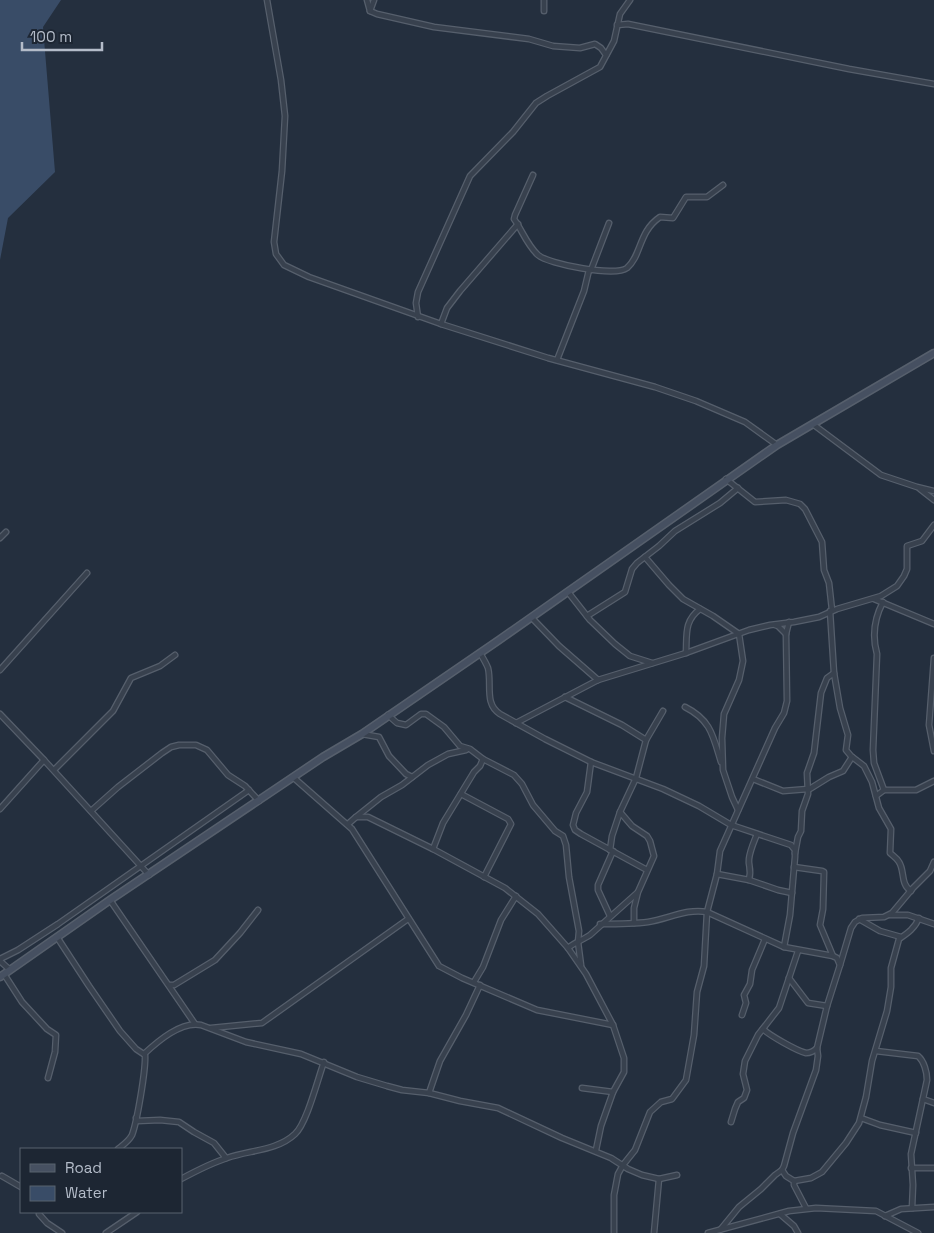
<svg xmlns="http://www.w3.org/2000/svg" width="934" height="1233" viewBox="0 0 934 1233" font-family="'Space Grotesk',sans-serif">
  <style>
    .water { fill: #394c67 }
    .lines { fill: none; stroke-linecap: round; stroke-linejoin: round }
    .street-casing { stroke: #565f6c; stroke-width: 7 }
    .secondary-casing { stroke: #565f6c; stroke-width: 9 }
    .street { stroke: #38414e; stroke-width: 4.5 }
    .secondary { stroke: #465061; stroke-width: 6 }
  </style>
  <rect width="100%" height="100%" fill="#242f3e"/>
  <path class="water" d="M0,0H61L43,27L55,172L8,218L0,260Z"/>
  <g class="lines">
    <defs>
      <g id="street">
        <path d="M267,0L281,80L285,116L282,171L274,242L276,254L284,265L309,277L441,324L548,358L655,387L696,401L745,422L777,445"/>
        <path d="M367,0L370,11L377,14L434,27L529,39L553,46L580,48L595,44L601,48L606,55"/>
        <path d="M544,0V11"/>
        <path d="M370,11L374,0"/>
        <path d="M617,25L628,24L849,69L934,84"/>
        <path d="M533,175L515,215L514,219C522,230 527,245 538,255C548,264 615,277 627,268C642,255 638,232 660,217L673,218L686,197H707L723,185"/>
        <path d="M591,270L609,223"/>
        <path d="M418,317L416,303L418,292L470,176L513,132L536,103L547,96L600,67L614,41L620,14L630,0"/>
        <path d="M441,324L447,308L460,291L518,224"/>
        <path d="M557,360L584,291L589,270"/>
        <path d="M814,425L881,475L917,487L934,491"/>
        <path d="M726,479L755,502L786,500L800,504L805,509L822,542L824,570L829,583L832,610"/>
        <path d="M920,489L934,500"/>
        <path d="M0,538L6,532"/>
        <path d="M645,557L669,585L683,599L713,616L739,634L743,661L739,680L724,714L722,738L723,770L732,797L738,810"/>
        <path d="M568,592L590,620L615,644L630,656L652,663"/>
        <path d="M874,599L934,624"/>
        <path d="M883,602C874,619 872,636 877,654L873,750L874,763L884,790"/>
        <path d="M830,611L834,673L840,708L848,735L846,750L851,756L864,766L872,782L879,808L891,829L890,853C893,856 897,858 899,862C905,871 900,884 911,891"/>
        <path d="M587,616L625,592L632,569L637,563L659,546L675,531L720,503L738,488"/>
        <path d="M532,618L559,646L598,680"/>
        <path d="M775,625L778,626L786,634"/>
        <path d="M480,653C483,658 486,663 488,668C492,684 484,704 500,714L545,739L591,762L663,789L699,806L731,825L791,845L795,850V857L790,915L784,947"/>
        <path d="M686,653C687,634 684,621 700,609"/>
        <path d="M934,658L929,725L934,751"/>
        <path d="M0,670L87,573"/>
        <path d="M565,697L622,725L646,740L636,778L620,812L632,826L647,836L650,841L654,856L638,892L634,908V923"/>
        <path d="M685,707C711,720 713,736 721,762"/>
        <path d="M0,714L44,760L149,875"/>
        <path d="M388,715L397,723L406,725L421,714H426L444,727L460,746L470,749L483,759L514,775L522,784L533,805L555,831L563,836L566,845L569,877L579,931L578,942L581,965"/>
        <path d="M516,723L598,680L686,653L749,630L770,625L794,622L819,617L837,609L881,596L897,586L904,576L907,569V546L922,541L934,525"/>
        <path d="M362,734L379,737L389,756L406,774L412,777"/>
        <path d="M646,740L663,711"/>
        <path d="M591,762L587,792L576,813L573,825L575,830L581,834L647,870"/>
        <path d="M54,770L113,711L131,678L160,666L175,655"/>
        <path d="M294,778L352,829L439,966L462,978L537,1010L613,1025"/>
        <path d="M753,779L783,791L808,789"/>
        <path d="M808,790L829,777L843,771L852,757"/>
        <path d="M461,794L508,819L511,824L484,877"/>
        <path d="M876,796L884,790H916L934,781"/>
        <path d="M0,809L44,760"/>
        <path d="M91,811L118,787L162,753L171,747L179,745H196L207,750L228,775L245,786L259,801"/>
        <path d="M356,817L381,797L402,785L428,765L448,754L466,750"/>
        <path d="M348,824L356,817H368L433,849L505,888L538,914L568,948L586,974L613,1025L624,1058V1072L613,1092L601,1126L596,1150"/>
        <path d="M433,849L443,823L474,772L480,766L483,759"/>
        <path d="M610,850L612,836L620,812"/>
        <path d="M795,853L798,837L801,831L802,811L808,794L807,773L814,753L821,693L827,678L834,673"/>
        <path d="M794,867L822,871L824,872L823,909L820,925L833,956"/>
        <path d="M717,874L749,880L778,890L792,893"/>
        <path d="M749,880C752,868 748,867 749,859C750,850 754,842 757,834"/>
        <path d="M110,900L195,1024"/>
        <path d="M890,915H908L934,924"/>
        <path d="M610,916L598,890V885L613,851"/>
        <path d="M859,919L880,931L901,937"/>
        <path d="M600,924C616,924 633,924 648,922C668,919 687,908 707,912L784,947L833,956L837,958L840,965L827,1006L817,1048L818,1056L816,1070L793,1133L784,1166L782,1170L775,1175L761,1189L739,1207L721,1229"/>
        <path d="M57,937L89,986L120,1031L136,1049L145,1055C146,1069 137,1122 132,1135C129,1141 123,1145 118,1149"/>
        <path d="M568,948C575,942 583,940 590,935L637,893"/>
        <path d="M0,959L18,950L58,924L249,790"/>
        <path d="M0,961L9,969"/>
        <path d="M840,965L851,928L855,922L862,918L884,917L892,913L913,888L930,871L934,862"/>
        <path d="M4,974L22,1002L47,1029L56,1035L55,1052L48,1078"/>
        <path d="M789,978L808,1003L827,1006"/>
        <path d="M474,982L483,967L501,920L516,896"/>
        <path d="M169,985H174L215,960L240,933L258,910"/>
        <path d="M742,1015L746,1003L744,995L750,984L752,970L765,939"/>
        <path d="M211,1028L262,1023L408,919"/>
        <path d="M763,1029C769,1035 797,1051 806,1053C811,1053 814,1051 817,1048"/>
        <path d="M876,1051L918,1056C924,1061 927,1072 927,1080L911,1154L913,1185L912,1208"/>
        <path d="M144,1054C158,1041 181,1021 201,1025L246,1042L301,1054L357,1077L387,1086L402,1090L429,1093L460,1101L498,1108L562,1138L611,1158L628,1169L642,1175L659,1179L677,1175"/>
        <path d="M582,1088L613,1092"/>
        <path d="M429,1093L440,1061L466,1015L480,985"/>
        <path d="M923,1099L934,1103"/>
        <path d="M136,1118L137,1121L160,1120L179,1122L194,1132L214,1143L226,1158"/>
        <path d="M861,1118L880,1125L916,1133"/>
        <path d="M731,1122L735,1109L738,1102L744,1098L747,1090L743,1074L745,1061L758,1035L779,1008L798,951"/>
        <path d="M911,1168H934"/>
        <path d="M782,1170L786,1176L794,1181V1185L806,1208"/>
        <path d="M2,1176L21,1187"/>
        <path d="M181,1179C196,1171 211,1163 227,1158C249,1150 277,1151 295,1134C307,1123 318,1078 324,1062"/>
        <path d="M794,1181L811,1178L822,1172L846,1143L859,1123L866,1097L872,1061L887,1011L891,987V968L899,939C908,933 915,928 919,918"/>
        <path d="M39,1212V1214L47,1223L62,1233"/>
        <path d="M780,1214L794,1226L798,1233"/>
        <path d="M885,1216L901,1209L934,1207"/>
        <path d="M106,1233L137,1212"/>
        <path d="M614,1233V1195L618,1174L623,1165L635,1150L650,1112L661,1102L672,1099L686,1080L694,1035L697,992L704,966L707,912L717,874L720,851L775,728L784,713L787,701L786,634L789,622"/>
        <path d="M654,1233L659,1179"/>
        <path d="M708,1233L789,1211L816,1208L876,1211L918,1233"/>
      </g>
      <path id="secondary" d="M0,977L110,900L323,757L362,734L499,640L777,445L934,353"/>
    </defs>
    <use href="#street" class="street-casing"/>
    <use href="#secondary" class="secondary-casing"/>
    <use href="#street" class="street"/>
    <use href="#secondary" class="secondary"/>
  </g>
  <rect x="20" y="1148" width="162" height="65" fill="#1d2633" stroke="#59626f"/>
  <rect x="30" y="1164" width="25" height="8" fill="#465061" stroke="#59626f"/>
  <text x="65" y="1173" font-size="15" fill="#b4bcc9">Road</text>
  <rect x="30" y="1186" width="25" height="15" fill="#394c67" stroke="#59626f"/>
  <text x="65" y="1198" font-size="15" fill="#b4bcc9">Water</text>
  <path d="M22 42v8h80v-8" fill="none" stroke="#b4bcc9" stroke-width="2.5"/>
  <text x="30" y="42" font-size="15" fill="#b4bcc9" stroke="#1d2633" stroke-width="4" paint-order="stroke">100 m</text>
</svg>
